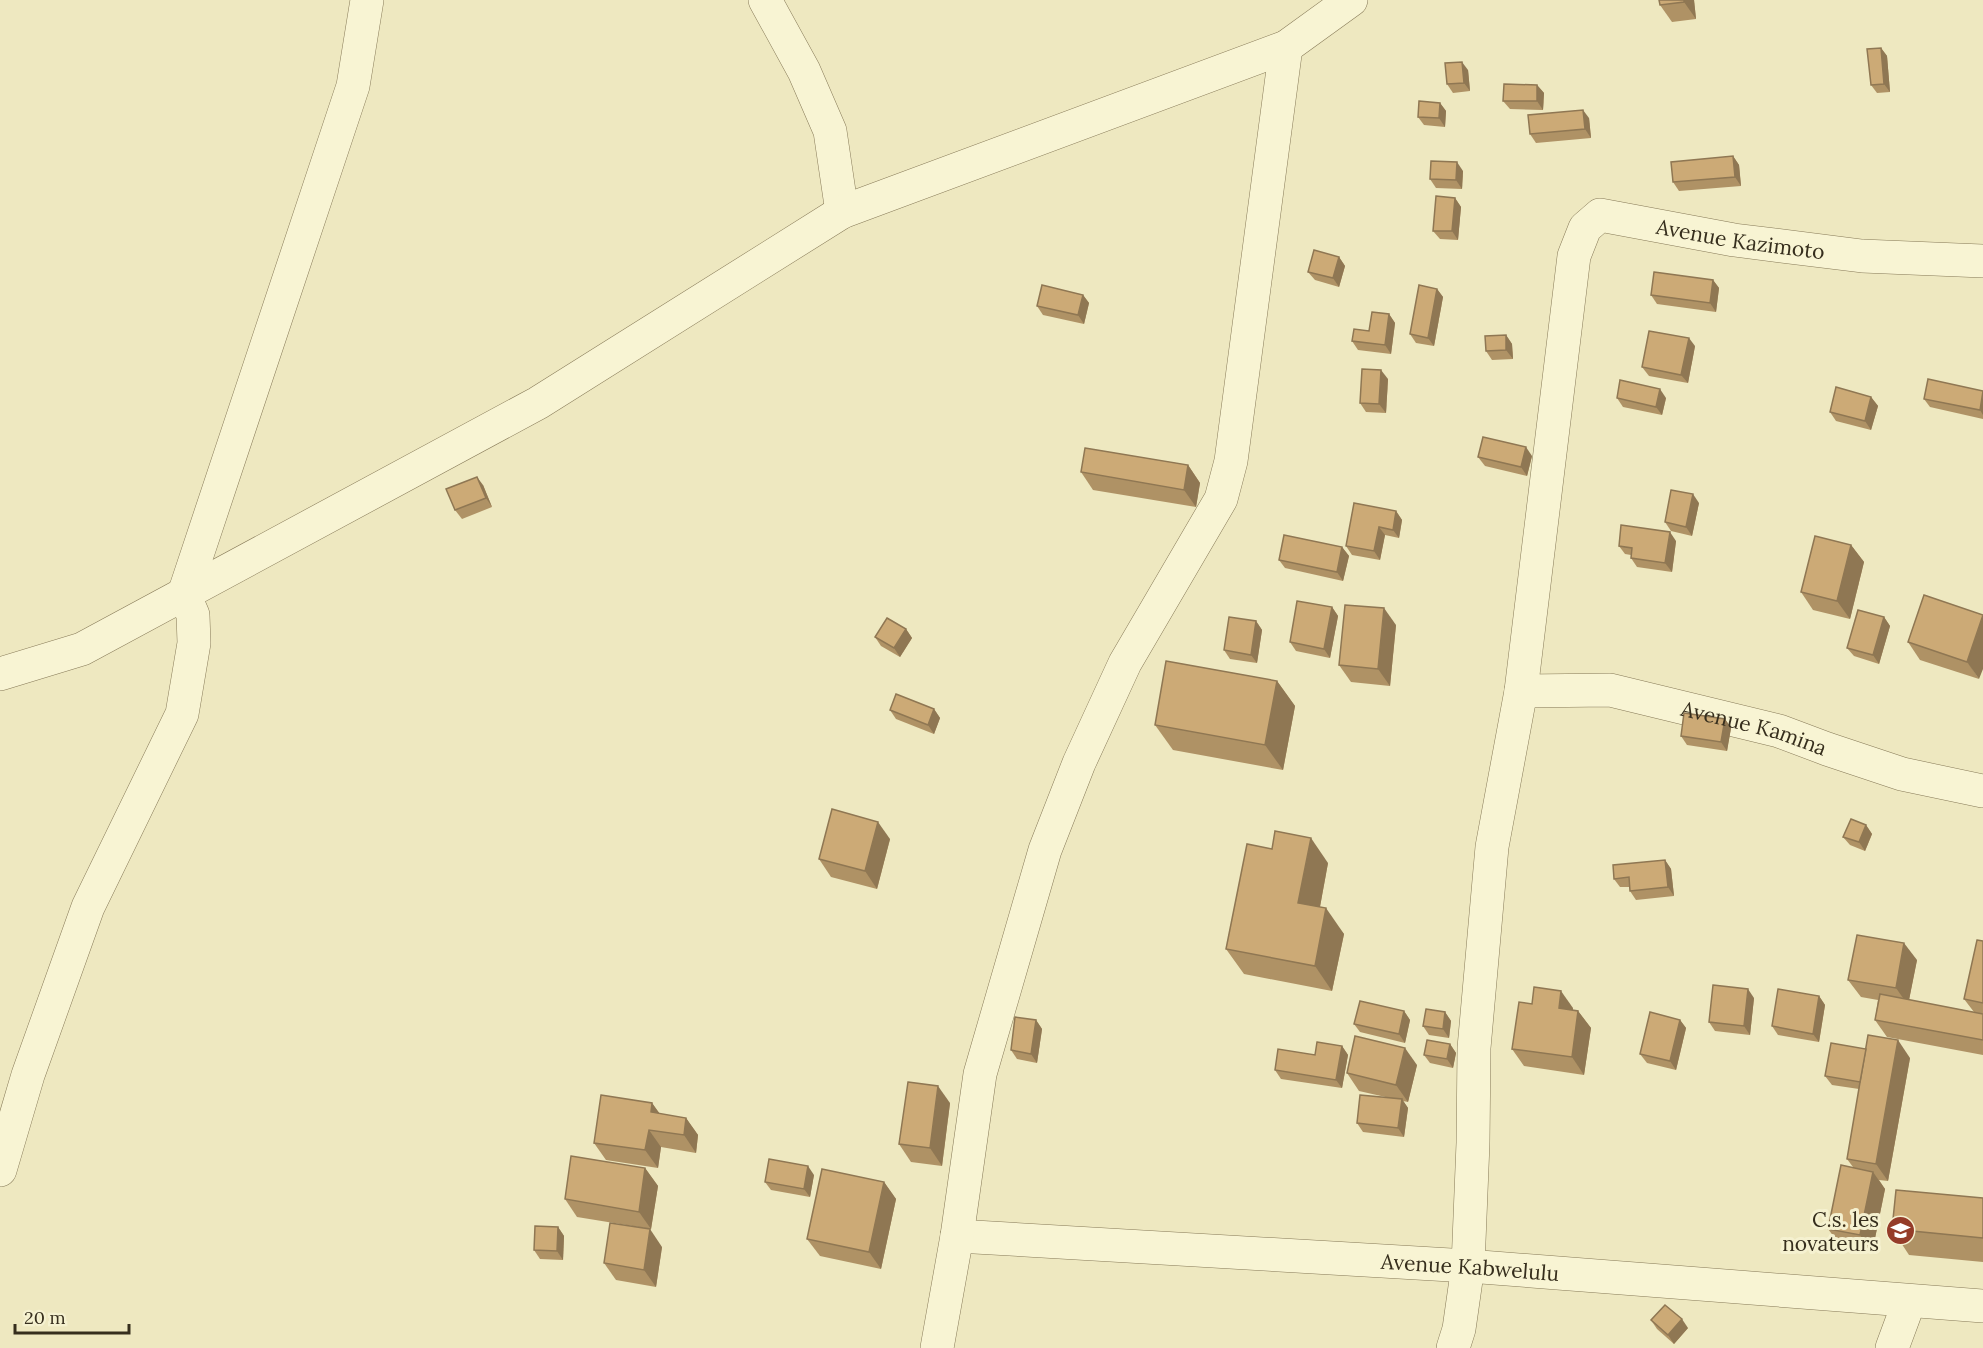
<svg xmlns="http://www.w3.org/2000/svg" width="1983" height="1348" viewBox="0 0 1983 1348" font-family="Lora,serif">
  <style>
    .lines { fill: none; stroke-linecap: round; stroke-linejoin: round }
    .street-casing { stroke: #877a58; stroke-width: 34 }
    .street { stroke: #f8f4d3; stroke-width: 33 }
    .wall { fill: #af9265 }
    .shaded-wall { fill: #8f7753 }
    .building { fill: #ccaa76; stroke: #8f7753; stroke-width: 1.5 }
    .labels { text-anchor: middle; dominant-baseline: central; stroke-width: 6; stroke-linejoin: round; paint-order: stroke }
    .street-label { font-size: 21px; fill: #362e1d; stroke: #f5f1d0 }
    .poi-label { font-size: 21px; fill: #362e1d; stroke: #f5f1d0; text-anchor: end }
  </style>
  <rect width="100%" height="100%" fill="#eee8c0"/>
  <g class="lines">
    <defs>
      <g id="street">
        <path d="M765,0L804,71L830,131L842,212"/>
        <path d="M0,674L82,649L538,403L842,212L1286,47L1351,0"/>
        <path id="s1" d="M1521,691L1610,690L1779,731L1827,749L1902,774L1983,791"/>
        <path d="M0,1170L28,1075L88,907L182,714L194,643L193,615L184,594L353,86L367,0"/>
        <path id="s2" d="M957,1236L1468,1266L1983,1306"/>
        <path d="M937,1348L957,1236L980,1074L1045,850L1079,763L1125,663L1221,499L1231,461L1286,47"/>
        <path id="s3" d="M1453,1348L1459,1329L1468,1266L1473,1143L1474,1048L1492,847L1521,691L1574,256L1585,228L1600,215L1734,240L1862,256L1983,261"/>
        <path d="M1892,1348L1909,1302"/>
      </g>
    </defs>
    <use href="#street" class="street-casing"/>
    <use href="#street" class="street"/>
  </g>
  <g class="wall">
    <path d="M1694,0L1696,19L1672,22L1660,5Z"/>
    <path d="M1881,48L1887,56L1890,92L1877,93L1871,85Z"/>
    <path d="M1468,70L1470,91L1453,93L1447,84Z"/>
    <path d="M1537,85L1544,93L1543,110L1510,109L1503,101Z"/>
    <path d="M1440,103L1446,111L1445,127L1424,125L1418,117Z"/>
    <path d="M1589,118L1591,138L1536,143L1530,134Z"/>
    <path d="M1733,156L1739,165L1741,186L1679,191L1673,182Z"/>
    <path d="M1463,171L1462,189L1436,188L1430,179Z"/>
    <path d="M1455,198L1461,207L1458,240L1440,239L1433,231Z"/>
    <path d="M1339,257L1345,266L1339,287L1315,280L1308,272Z"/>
    <path d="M1713,280L1719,288L1716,312L1657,304L1651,295Z"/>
    <path d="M1437,289L1443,297L1434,346L1416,343L1410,334Z"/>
    <path d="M1083,295L1089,303L1084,324L1043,315L1037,306Z"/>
    <path d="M1389,314L1395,323L1391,354L1358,350L1352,341L1369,331Z"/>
    <path d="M1506,335L1512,344L1513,359L1492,360L1486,351Z"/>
    <path d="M1695,346L1688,383L1649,376L1642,367Z"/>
    <path d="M1388,379L1386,413L1366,412L1360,403Z"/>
    <path d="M1983,391V419L1930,407L1924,399Z"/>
    <path d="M1871,397L1878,406L1871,430L1836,421L1830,412Z"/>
    <path d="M1617,398H1666L1662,415L1623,407Z"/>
    <path d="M1532,456L1527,476L1485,466L1478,457Z"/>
    <path d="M1188,465L1200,483L1196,507L1093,490L1081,472Z"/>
    <path d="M483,485L492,507L462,519L455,510Z"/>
    <path d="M1699,503L1692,536L1671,531L1665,522Z"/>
    <path d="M1396,511L1402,520L1399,538L1385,535L1380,560L1352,555L1346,546Z"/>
    <path d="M1676,541L1672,572L1637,567L1631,558V555L1625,554L1619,546Z"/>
    <path d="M1851,545L1864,562L1850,619L1813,610L1801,592Z"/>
    <path d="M1342,547L1349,556L1343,581L1285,568L1279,560Z"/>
    <path d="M1924,595L1979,679L1920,660L1908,642Z"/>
    <path d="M1332,607L1338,616L1330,658L1296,651L1290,642Z"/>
    <path d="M1884,617L1890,626L1879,664L1854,656L1847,648Z"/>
    <path d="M1256,621L1262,630L1257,663L1230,659L1224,650Z"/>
    <path d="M1396,625L1390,686L1351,682L1339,665Z"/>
    <path d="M906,629L912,638L900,657L881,646L875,637Z"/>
    <path d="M1277,681L1295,706L1283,770L1173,750L1155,725Z"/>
    <path d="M934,709L940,718L934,734L896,719L890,710Z"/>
    <path d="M1725,719L1731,728L1727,751L1687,745L1681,736Z"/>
    <path d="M1866,825L1872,834L1865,851L1850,845L1843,837Z"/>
    <path d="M890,839L877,889L831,877L819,859Z"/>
    <path d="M1665,860L1671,869L1674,896L1636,900L1630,891V887H1620L1614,879Z"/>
    <path d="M1328,863L1320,907L1344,934L1332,991L1244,974L1226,949Z"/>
    <path d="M1983,941V1055L1887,1037L1875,1020L1878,1000L1861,997L1848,980L1917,960L1909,1000L1974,1012L1964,999Z"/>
    <path d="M1819,996L1825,1005L1819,1042L1778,1035L1772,1026Z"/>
    <path d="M1754,998L1750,1035L1715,1031L1709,1022Z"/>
    <path d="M1573,1008V1010L1578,1011L1591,1028L1584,1075L1524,1066L1512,1049Z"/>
    <path d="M1404,1011L1410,1020L1405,1043L1360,1032L1354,1024Z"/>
    <path d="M1445,1012L1451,1021L1449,1038L1429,1035L1423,1026Z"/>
    <path d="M1036,1020L1042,1029L1037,1063L1017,1059L1011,1050Z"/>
    <path d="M1680,1020L1686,1028L1676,1070L1647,1063L1640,1054Z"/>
    <path d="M1450,1044L1456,1053L1453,1068L1430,1063L1424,1055Z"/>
    <path d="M1342,1046L1348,1055L1342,1088L1281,1079L1275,1070Z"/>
    <path d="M1910,1058L1888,1181L1879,1180L1885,1189L1872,1253L1841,1246L1828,1229L1853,1167L1847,1159L1859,1089L1832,1085L1825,1076Z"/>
    <path d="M1417,1065L1408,1102L1403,1101L1408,1108L1404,1137L1363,1132L1357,1123L1390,1098L1359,1091L1347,1073Z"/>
    <path d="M652,1103L660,1114L686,1118L698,1135L696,1153L661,1147L658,1168L606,1160L594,1143Z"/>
    <path d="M950,1103L942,1166L911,1162L899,1144Z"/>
    <path d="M645,1168L658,1186L651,1229L577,1217L565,1199Z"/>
    <path d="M814,1175L810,1197L771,1190L765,1182Z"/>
    <path d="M884,1182L896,1199L881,1269L820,1256L807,1239Z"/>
    <path d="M1983,1198V1262L1909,1255L1892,1229Z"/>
    <path d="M558,1227L564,1236L563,1260L540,1259L534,1250Z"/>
    <path d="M662,1247L656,1287L616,1280L604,1263Z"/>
    <path d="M1651,1320L1688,1328L1674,1344L1657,1329Z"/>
  </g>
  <g class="shaded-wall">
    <path d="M1684,0H1694L1696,19L1684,2Z"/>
    <path d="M1881,48L1887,56L1890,92L1884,84Z"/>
    <path d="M1462,62L1468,70L1470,91L1464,83Z"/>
    <path d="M1537,85L1544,93L1543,110L1537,101Z"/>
    <path d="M1440,103L1446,111L1445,127L1439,118Z"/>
    <path d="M1583,110L1589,118L1591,138L1585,129Z"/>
    <path d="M1733,156L1739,165L1741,186L1735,177Z"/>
    <path d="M1457,162L1463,171L1462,189L1456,180Z"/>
    <path d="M1455,198L1461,207L1458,240L1452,231Z"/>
    <path d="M1339,257L1345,266L1339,287L1333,278Z"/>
    <path d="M1713,280L1719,288L1716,312L1710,303Z"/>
    <path d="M1437,289L1443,297L1434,346L1428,338Z"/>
    <path d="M1083,295L1089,303L1084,324L1078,315Z"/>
    <path d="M1389,314L1395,323L1391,354L1385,345Z"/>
    <path d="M1506,335L1512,344L1513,359L1506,350Z"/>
    <path d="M1689,338L1695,346L1688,383L1681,375Z"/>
    <path d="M1381,370L1388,379L1386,413L1379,404Z"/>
    <path d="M1660,389L1666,398L1662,415L1656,407Z"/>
    <path d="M1983,395V415L1980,410Z"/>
    <path d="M1871,397L1878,406L1871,430L1865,421Z"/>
    <path d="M1526,447L1532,456L1527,476L1521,467Z"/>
    <path d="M1188,465L1200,483L1196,507L1184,490Z"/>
    <path d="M477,477L483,485L492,507L486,498Z"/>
    <path d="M1693,494L1699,503L1692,536L1686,527Z"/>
    <path d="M1396,511L1402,520L1399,538L1393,530Z"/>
    <path d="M1379,527L1385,535L1380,560L1374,551Z"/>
    <path d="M1670,532L1676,541L1672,572L1665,563Z"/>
    <path d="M1851,545L1864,562L1850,619L1837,601Z"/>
    <path d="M1342,547L1349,556L1343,581L1337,572Z"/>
    <path d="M1332,607L1338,616L1330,658L1324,649Z"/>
    <path d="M1384,608L1396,625L1390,686L1378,669Z"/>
    <path d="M1983,615V669L1979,679L1967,662Z"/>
    <path d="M1884,617L1890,626L1879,664L1873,655Z"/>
    <path d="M1256,621L1262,630L1257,663L1251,655Z"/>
    <path d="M906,629L912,638L900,657L894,648Z"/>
    <path d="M1277,681L1295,706L1283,770L1265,745Z"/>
    <path d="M934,709L940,718L934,734L928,725Z"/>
    <path d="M1725,719L1731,728L1727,751L1721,742Z"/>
    <path d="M878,822L890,839L877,889L865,871Z"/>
    <path d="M1866,825L1872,834L1865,851L1859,842Z"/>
    <path d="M1311,838L1328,863L1316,928L1298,903Z"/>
    <path d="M1665,860L1671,869L1674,896L1668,887Z"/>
    <path d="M1326,908L1344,934L1332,991L1315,966Z"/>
    <path d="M1904,943L1917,960L1908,1005L1896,988Z"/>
    <path d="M1748,989L1754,998L1750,1035L1744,1026Z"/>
    <path d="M1561,991L1573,1008L1571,1026L1559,1008Z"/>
    <path d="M1819,996L1825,1005L1819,1042L1813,1034Z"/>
    <path d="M1404,1011L1410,1020L1405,1043L1399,1034Z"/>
    <path d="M1578,1011L1591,1028L1584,1075L1572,1057Z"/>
    <path d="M1445,1012L1451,1021L1449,1038L1443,1029Z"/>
    <path d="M1036,1020L1042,1029L1037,1063L1031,1054Z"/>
    <path d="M1680,1020L1686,1028L1676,1070L1670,1061Z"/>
    <path d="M1898,1040L1910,1058L1888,1181L1876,1164Z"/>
    <path d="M1450,1044L1456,1053L1453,1068L1447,1059Z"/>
    <path d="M1342,1046L1348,1055L1342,1088L1336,1080Z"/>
    <path d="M1405,1048L1417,1065L1408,1102L1396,1085Z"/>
    <path d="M938,1086L950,1103L942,1166L930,1148Z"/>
    <path d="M1402,1099L1408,1108L1404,1137L1398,1128Z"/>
    <path d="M652,1103L664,1120L651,1112Z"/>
    <path d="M686,1118L698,1135L696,1153L684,1135Z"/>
    <path d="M649,1130L661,1147L658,1168L645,1150Z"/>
    <path d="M808,1166L814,1175L810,1197L804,1189Z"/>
    <path d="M645,1168L658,1186L651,1229L639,1212Z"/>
    <path d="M1873,1172L1885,1189L1872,1253L1860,1235Z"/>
    <path d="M884,1182L896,1199L881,1269L869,1252Z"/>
    <path d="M558,1227L564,1236L563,1260L557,1251Z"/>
    <path d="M650,1229L662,1247L656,1287L644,1270Z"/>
    <path d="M1682,1319L1688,1328L1674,1344L1668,1335Z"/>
  </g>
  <g class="building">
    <path d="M1659,0H1684V2L1660,5Z"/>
    <path d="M1881,48L1884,84L1871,85L1867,49Z"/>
    <path d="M1462,62L1464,83L1447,84L1445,63Z"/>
    <path d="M1504,84L1537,85V101H1503Z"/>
    <path d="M1419,101L1440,103L1439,118L1418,117Z"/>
    <path d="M1583,110L1585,129L1530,134L1528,115Z"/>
    <path d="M1733,156L1735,177L1673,182L1671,162Z"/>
    <path d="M1431,161L1457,162L1456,180L1430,179Z"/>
    <path d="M1436,196L1455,198L1452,231H1433Z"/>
    <path d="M1314,250L1339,257L1333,278L1308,272Z"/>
    <path d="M1654,272L1713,280L1710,303L1651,295Z"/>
    <path d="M1042,285L1083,295L1078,315L1037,306Z"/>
    <path d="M1419,285L1437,289L1428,338L1410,334Z"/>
    <path d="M1372,312L1389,314L1385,345L1352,341L1354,329L1369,331Z"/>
    <path d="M1649,331L1689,338L1681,375L1642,367Z"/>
    <path d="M1506,335V350L1486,351L1485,336Z"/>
    <path d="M1362,369L1381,370L1379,404L1360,403Z"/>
    <path d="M1928,379L1983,391L1980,410L1924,399Z"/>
    <path d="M1620,380L1660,389L1656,407L1617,398Z"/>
    <path d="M1836,387L1871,397L1865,421L1830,412Z"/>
    <path d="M1483,437L1526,447L1521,467L1478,457Z"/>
    <path d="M1085,448L1188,465L1184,490L1081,472Z"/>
    <path d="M477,477L486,498L455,510L446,489Z"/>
    <path d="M1671,490L1693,494L1686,527L1665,522Z"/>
    <path d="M1354,503L1396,511L1393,530L1379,527L1374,551L1346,546Z"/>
    <path d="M1621,525L1670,532L1665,563L1631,558L1632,548L1619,546Z"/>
    <path d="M1284,535L1342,547L1337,572L1279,560Z"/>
    <path d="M1815,536L1851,545L1837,601L1801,592Z"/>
    <path d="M1924,595L1983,615L1967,662L1908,642Z"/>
    <path d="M1297,601L1332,607L1324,649L1290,642Z"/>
    <path d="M1345,605L1384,608L1378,669L1339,665Z"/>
    <path d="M1858,610L1884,617L1873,655L1847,648Z"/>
    <path d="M1229,617L1256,621L1251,655L1224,650Z"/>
    <path d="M887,618L906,629L894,648L875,637Z"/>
    <path d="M1166,661L1277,681L1265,745L1155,725Z"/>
    <path d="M896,694L934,709L928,725L890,710Z"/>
    <path d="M1684,713L1725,719L1721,742L1681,736Z"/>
    <path d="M832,809L878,822L865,871L819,859Z"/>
    <path d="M1851,819L1866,825L1859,842L1843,837Z"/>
    <path d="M1275,831L1311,838L1298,903L1326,908L1315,966L1226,949L1247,844L1272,849Z"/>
    <path d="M1665,860L1668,887L1630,891L1629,877L1614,879L1613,865Z"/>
    <path d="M1857,935L1904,943L1896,988L1848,980Z"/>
    <path d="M1977,940L1983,941V1003L1964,999Z"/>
    <path d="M1713,985L1748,989L1744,1026L1709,1022Z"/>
    <path d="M1534,987L1561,991L1559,1008L1578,1011L1572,1057L1512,1049L1519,1002L1532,1004Z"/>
    <path d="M1778,989L1819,996L1813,1034L1772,1026Z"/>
    <path d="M1880,994L1983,1014V1040L1875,1020Z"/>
    <path d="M1360,1001L1404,1011L1399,1034L1354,1024Z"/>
    <path d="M1426,1009L1445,1012L1443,1029L1423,1026Z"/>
    <path d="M1650,1012L1680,1020L1670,1061L1640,1054Z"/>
    <path d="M1015,1017L1036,1020L1031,1054L1011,1050Z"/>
    <path d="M1868,1035L1898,1040L1876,1164L1847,1159Z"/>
    <path d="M1355,1036L1405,1048L1396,1085L1347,1073Z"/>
    <path d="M1427,1040L1450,1044L1447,1059L1424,1055Z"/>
    <path d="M1317,1042L1342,1046L1336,1080L1275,1070L1278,1049L1315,1055Z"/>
    <path d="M1831,1043L1866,1049L1860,1082L1825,1076Z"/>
    <path d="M908,1082L938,1086L930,1148L899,1144Z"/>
    <path d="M601,1095L652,1103L651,1112L686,1118L684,1135L649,1130L645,1150L594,1143Z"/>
    <path d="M1360,1095L1402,1099L1398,1128L1357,1123Z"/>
    <path d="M571,1156L645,1168L639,1212L565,1199Z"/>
    <path d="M769,1159L808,1166L804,1189L765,1182Z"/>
    <path d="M1841,1165L1873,1172L1860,1235L1828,1229Z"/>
    <path d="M822,1169L884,1182L869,1252L807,1239Z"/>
    <path d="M1896,1190L1983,1198V1238L1892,1229Z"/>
    <path d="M610,1223L650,1229L644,1270L604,1263Z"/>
    <path d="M535,1226L558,1227L557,1251L534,1250Z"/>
    <path d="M1665,1305L1682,1319L1668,1335L1651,1320Z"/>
  </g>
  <defs>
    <symbol id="school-disc" viewBox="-11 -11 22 22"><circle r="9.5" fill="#953c29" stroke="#f5f1d0"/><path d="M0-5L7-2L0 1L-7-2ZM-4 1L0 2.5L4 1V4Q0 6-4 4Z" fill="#fff"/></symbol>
  </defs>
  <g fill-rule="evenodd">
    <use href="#school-disc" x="1884" y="1214" width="33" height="33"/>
  </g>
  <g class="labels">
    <g class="street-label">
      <text stroke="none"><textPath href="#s3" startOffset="1293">Avenue Kazimoto</textPath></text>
      <text stroke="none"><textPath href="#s1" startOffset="238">Avenue Kamina</textPath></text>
      <text stroke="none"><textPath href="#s2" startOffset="514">Avenue Kabwelulu</textPath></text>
    </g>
    <g class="poi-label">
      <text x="1879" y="1219">C.s. les<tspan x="1879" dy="24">novateurs</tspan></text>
    </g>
  </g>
  <path d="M15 1324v9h114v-9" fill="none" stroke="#362e1d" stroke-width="3"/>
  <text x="24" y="1324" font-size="18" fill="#362e1d" stroke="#f5f1d0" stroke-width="4.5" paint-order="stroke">20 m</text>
</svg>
